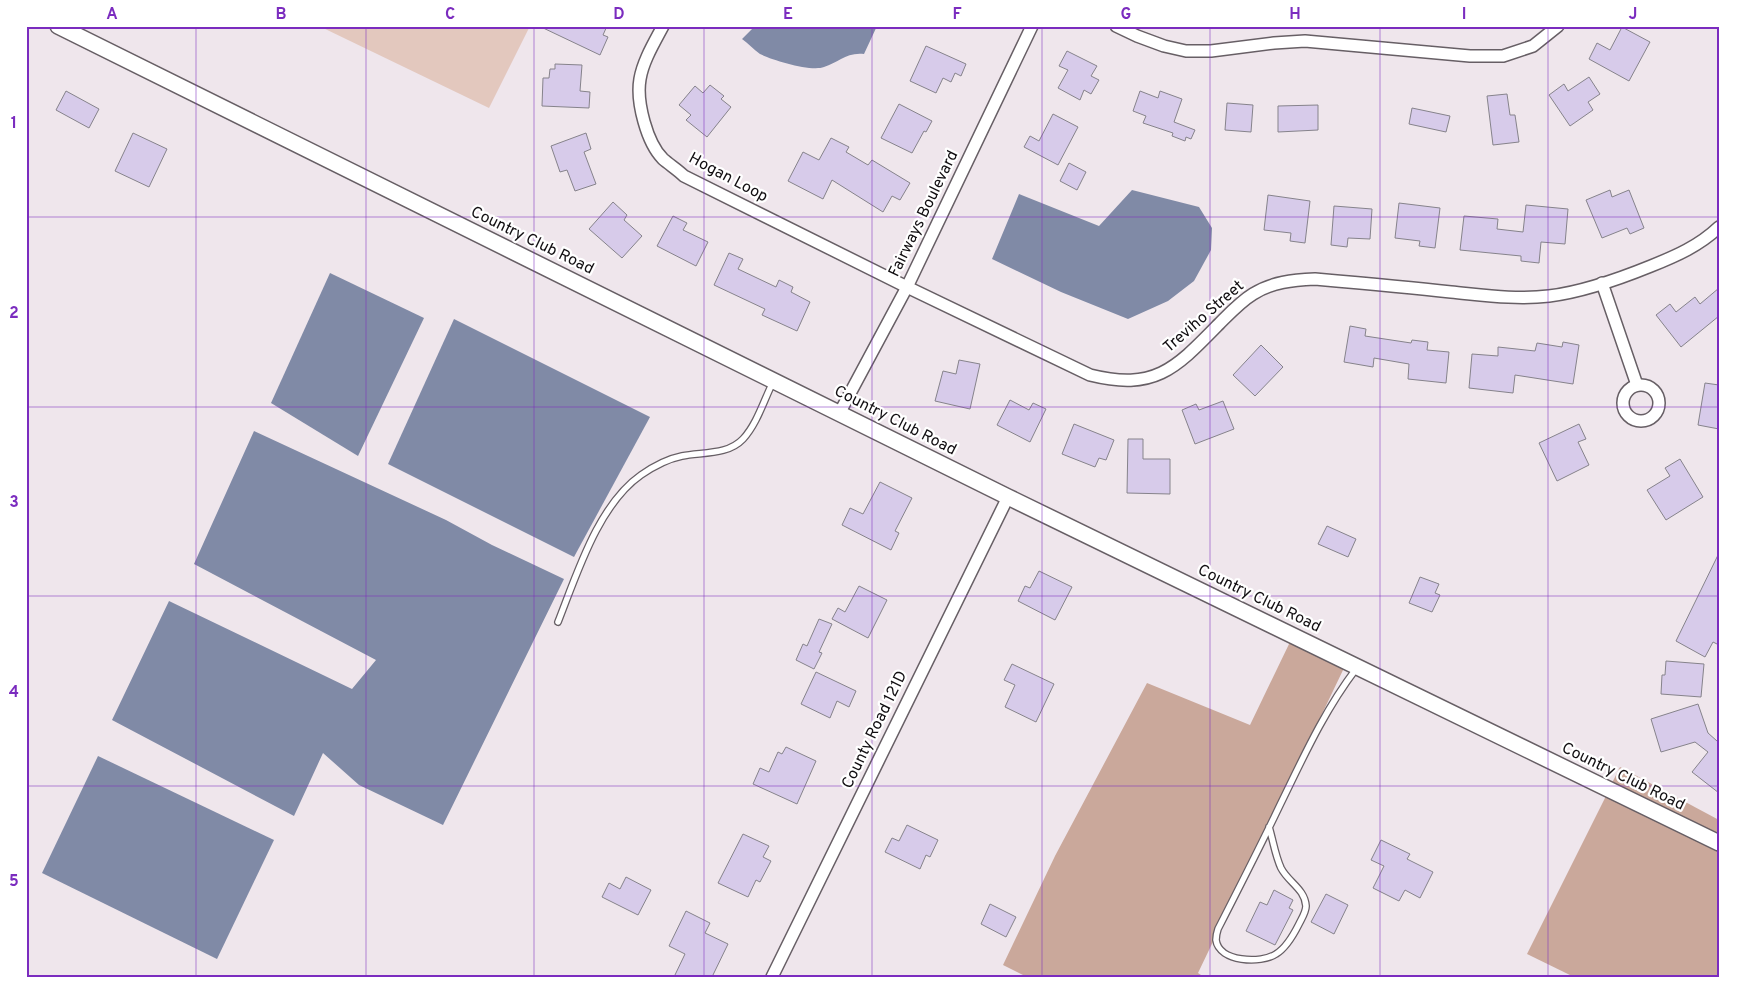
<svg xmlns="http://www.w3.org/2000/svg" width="1745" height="1003" viewBox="0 0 1745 1003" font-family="Overpass,sans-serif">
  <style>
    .green { fill: #e3c8be }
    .forest { fill: #caa89b }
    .water { fill: #808aa6 }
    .building { fill: #d7cbea; stroke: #86838b }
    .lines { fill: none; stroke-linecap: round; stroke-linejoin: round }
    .service-casing { stroke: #675f65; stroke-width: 8 }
    .minor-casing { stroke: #675f65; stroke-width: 14 }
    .tertiary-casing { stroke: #675f65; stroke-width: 18 }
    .service { stroke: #fff; stroke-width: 5.5 }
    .minor { stroke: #fff; stroke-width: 11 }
    .tertiary { stroke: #fff; stroke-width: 15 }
    .grid { fill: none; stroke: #7b2cbf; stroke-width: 1; stroke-opacity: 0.55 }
    .labels { text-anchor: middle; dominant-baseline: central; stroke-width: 4.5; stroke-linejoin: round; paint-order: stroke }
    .street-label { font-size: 16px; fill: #110e11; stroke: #fff }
    .neatline { fill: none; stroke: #7b2cbf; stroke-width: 2 }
    .grid-label { font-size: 16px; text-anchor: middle; font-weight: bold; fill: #7b2cbf }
  </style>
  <rect width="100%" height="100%" fill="#efe6ec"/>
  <path class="green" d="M319,26H530L489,108Z"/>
  <g class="forest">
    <path d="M1290,642L1344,668L1198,973L1204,977H1027L1003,965L1055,856L1147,683L1250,725Z"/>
    <path d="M1620,767L1719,820V835L1612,783Z"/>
    <path d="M1606,796L1719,851V977H1574L1527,954Z"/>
  </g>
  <g class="water">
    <path d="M755,26H877L864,54C846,52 838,63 824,67C811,72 772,60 760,54C754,50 748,43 742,39Z"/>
    <path d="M1132,190L1199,207L1212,228L1211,250L1194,281L1168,301L1128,319L1061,292L992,259L1019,194L1099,226Z"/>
    <path d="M330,273L424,318L358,456L271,403Z"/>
    <path d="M454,319L650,417L574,557L388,464Z"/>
    <path d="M254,431L446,520L492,545L564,579L443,825L359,785L323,753L294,816L112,720L169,601L352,689L376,660L194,564Z"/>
    <path d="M98,756L274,840L217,959L42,873Z"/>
  </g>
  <g class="building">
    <path d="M539,26H607L603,35L608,37L600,55Z"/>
    <path d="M1622,27L1650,42L1629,81L1589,59L1597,43L1610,50Z"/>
    <path d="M926,46L966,64L961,76L955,73L951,82L943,78L936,93L910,81Z"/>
    <path d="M1067,51L1097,66L1091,76L1099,80L1091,94L1084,90L1080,100L1058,88L1068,70L1059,66Z"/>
    <path d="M555,64L582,65L580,91L590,92L589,108L542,106L543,78H549L550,69H555Z"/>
    <path d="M1589,77L1600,94L1588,102L1593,110L1570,126L1549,95L1564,84L1568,91Z"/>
    <path d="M710,85L724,96L721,99L731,107L707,137L686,120L691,115L679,105L695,86L703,93Z"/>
    <path d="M66,91L99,109L89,128L56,110Z"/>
    <path d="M1140,91L1158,98L1160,91L1182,99L1174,122L1195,130L1191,139L1186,137L1185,141L1172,136L1173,133L1143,123L1146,116L1133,111Z"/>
    <path d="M1507,94L1510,115H1515L1519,142L1493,145L1487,96Z"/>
    <path d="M1227,103L1253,105L1251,132L1225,130Z"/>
    <path d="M899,104L932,121L926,132L924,131L912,153L881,138Z"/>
    <path d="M1318,105V130L1278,132V106Z"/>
    <path d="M1412,108L1450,116L1446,132L1409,124Z"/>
    <path d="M1053,114L1078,127L1058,165L1024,147L1030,136L1039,141Z"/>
    <path d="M133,133L167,149L149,187L115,171Z"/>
    <path d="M586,133L591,149L584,152L596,184L575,191L567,170L560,172L551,146Z"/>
    <path d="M831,138L849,147L846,152L868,165L872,160L910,183L900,200L892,196L883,212L832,180L823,199L788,181L803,152L819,160Z"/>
    <path d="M1069,163L1086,172L1077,190L1060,181Z"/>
    <path d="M1610,190L1612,197L1629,190L1644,228L1630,234L1627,228L1602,238L1586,200Z"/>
    <path d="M1268,195L1310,201L1305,243L1290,241L1291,233L1264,230Z"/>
    <path d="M613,202L627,215L624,220L642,236L622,258L589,229Z"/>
    <path d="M1399,203L1440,208L1435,248L1419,246L1420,241L1395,238Z"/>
    <path d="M1526,205L1568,209L1565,244L1541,242L1539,263L1521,261V256L1460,250L1464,216L1498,219L1497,229L1523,232Z"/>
    <path d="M1334,206L1372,209L1370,239L1348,238L1347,247L1331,245Z"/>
    <path d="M673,216L687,223L683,230L708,242L696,266L657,246Z"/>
    <path d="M729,253L743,259L738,269L776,287L779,280L793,287L791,292L810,302L797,331L762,315L765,309L714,285Z"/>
    <path d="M1719,288V316L1681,347L1656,315L1670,304L1676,312L1695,297L1700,304Z"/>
    <path d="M1350,326L1366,329L1365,336L1411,343L1412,340L1428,342L1427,350L1449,352L1446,383L1408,379L1409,364L1374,358L1373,367L1344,362Z"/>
    <path d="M1563,342L1579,345L1573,384L1515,375L1513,393L1469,388L1472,354L1498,356V347L1535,351L1537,343L1562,347Z"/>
    <path d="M1261,345L1283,367L1255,396L1233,375Z"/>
    <path d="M959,360L980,364L970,409L935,401L943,371L956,374Z"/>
    <path d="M1705,383L1719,385V429L1698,425Z"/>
    <path d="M1010,400L1029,410L1033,403L1046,409L1030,442L997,425Z"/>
    <path d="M1223,401L1234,429L1195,444L1182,410L1196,404L1199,410Z"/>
    <path d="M1074,424L1114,440L1106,460L1099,458L1095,467L1062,454Z"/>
    <path d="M1579,424L1586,439L1578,442L1589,465L1557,481L1539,443Z"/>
    <path d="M1128,439H1143V459H1170V494L1127,493Z"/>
    <path d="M1680,459L1703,497L1666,520L1647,490L1670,476L1665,468Z"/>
    <path d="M880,482L912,498L895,531L899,533L891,550L842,525L850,508L863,514Z"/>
    <path d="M1327,526L1356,539L1348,557L1318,544Z"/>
    <path d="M1719,553V645L1713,642L1705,657L1676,641Z"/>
    <path d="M1039,571L1072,587L1055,620L1018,601L1025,586L1030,588Z"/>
    <path d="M1420,577L1439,584L1435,593L1440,595L1432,612L1409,603Z"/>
    <path d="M859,586L887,600L868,638L832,619L838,608L845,612Z"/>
    <path d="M819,619L832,624L819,652L822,653L814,669L796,660L803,644L807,646Z"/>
    <path d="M1666,661L1704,664L1701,697L1661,694L1662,675H1665Z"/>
    <path d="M1012,664L1054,684L1036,722L1005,707L1015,685L1004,680Z"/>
    <path d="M816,672L856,691L849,707L837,701L830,718L801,704Z"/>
    <path d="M1698,704L1708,733L1717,741L1719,739V793L1692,772L1708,752L1695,742L1661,752L1651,719Z"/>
    <path d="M786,747L816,761L797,804L753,784L760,768L769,772L778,752L782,754Z"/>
    <path d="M907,825L938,840L930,857L926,855L920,869L885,852L892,838L899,841Z"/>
    <path d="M743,834L769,846L763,857L771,861L760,882L756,880L748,897L718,883Z"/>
    <path d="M1381,840L1410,854L1407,859L1433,872L1420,898L1405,890L1399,901L1373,888L1384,866L1371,860Z"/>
    <path d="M626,877L651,890L638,915L602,897L609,883L620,889Z"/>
    <path d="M1274,890L1293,900L1289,908L1293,910L1275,945L1246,931L1260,902L1267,905Z"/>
    <path d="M1326,894L1348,905L1334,934L1311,922Z"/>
    <path d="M990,904L1016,917L1006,937L981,924Z"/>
    <path d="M686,911L710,923L705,933L728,944L712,977H674L685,954L669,946Z"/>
  </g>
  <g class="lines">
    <defs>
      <g id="service">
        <path d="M558,622C577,574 598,505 641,475C654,466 667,459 682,456C703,452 728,455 743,439C757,424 764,400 773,382"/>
        <path d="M1269,827C1273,840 1275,855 1281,868C1288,882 1305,889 1306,906C1306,912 1302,918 1299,924C1294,934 1286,948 1276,954C1261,964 1219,962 1216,940C1216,936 1217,932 1218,929C1239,888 1260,847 1280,805C1303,758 1324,711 1356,669"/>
      </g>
      <g id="minor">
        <path d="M663,26C654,43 643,61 640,79C636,102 647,143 663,159C670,165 678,170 684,176L907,287L1090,375C1155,391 1175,369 1219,324C1229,314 1240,302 1253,294C1272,282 1293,280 1315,279C1360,283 1405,287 1451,292C1483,295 1516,300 1549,296C1583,292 1619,279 1651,266C1676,256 1699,246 1719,227"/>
        <path d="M1116,26L1137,36L1164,46L1186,51H1211L1274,43L1305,41L1470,56H1503L1533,46L1558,26"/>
        <path d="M1602,283L1637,385"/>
        <circle cx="1641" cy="403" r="18"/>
        <path d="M840,412L907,287L1032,26"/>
        <path d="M772,977L1008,497"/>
      </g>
      <path id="tertiary" d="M58,26L1008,497L1719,843"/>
    </defs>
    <use href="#service" class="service-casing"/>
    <use href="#minor" class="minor-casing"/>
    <use href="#tertiary" class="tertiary-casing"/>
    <use href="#service" class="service"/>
    <use href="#minor" class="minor"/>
    <use href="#tertiary" class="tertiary"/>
  </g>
  <path class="grid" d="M196,26V977M366,26V977M534,26V977M704,26V977M872,26V977M1042,26V977M1210,26V977M1380,26V977M1548,26V977M26,217H1719M26,407H1719M26,596H1719M26,786H1719"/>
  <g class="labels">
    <g class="street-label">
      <text transform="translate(728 178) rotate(28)">Hogan Loop</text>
      <text transform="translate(924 214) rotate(-64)">Fairways Boulevard</text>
      <text transform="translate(532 241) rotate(26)">Country Club Road</text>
      <text transform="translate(1204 317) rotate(-41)">Treviho Street</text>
      <text transform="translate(895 421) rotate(27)">Country Club Road</text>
      <text transform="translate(1259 599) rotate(26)">Country Club Road</text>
      <text transform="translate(875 730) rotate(-64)">County Road 121D</text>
      <text transform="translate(1623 777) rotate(26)">Country Club Road</text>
    </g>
  </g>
  <rect width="1745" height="1003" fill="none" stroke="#ffffff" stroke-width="55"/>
  <rect x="28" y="28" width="1690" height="948" class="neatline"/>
  <g class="grid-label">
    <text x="112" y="19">A</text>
    <text x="281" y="19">B</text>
    <text x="450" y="19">C</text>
    <text x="619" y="19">D</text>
    <text x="788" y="19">E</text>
    <text x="957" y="19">F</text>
    <text x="1126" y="19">G</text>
    <text x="1295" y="19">H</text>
    <text x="1464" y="19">I</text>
    <text x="1633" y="19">J</text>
    <text x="14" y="128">1</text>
    <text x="14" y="318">2</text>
    <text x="14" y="507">3</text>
    <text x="14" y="697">4</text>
    <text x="14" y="886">5</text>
  </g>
</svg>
